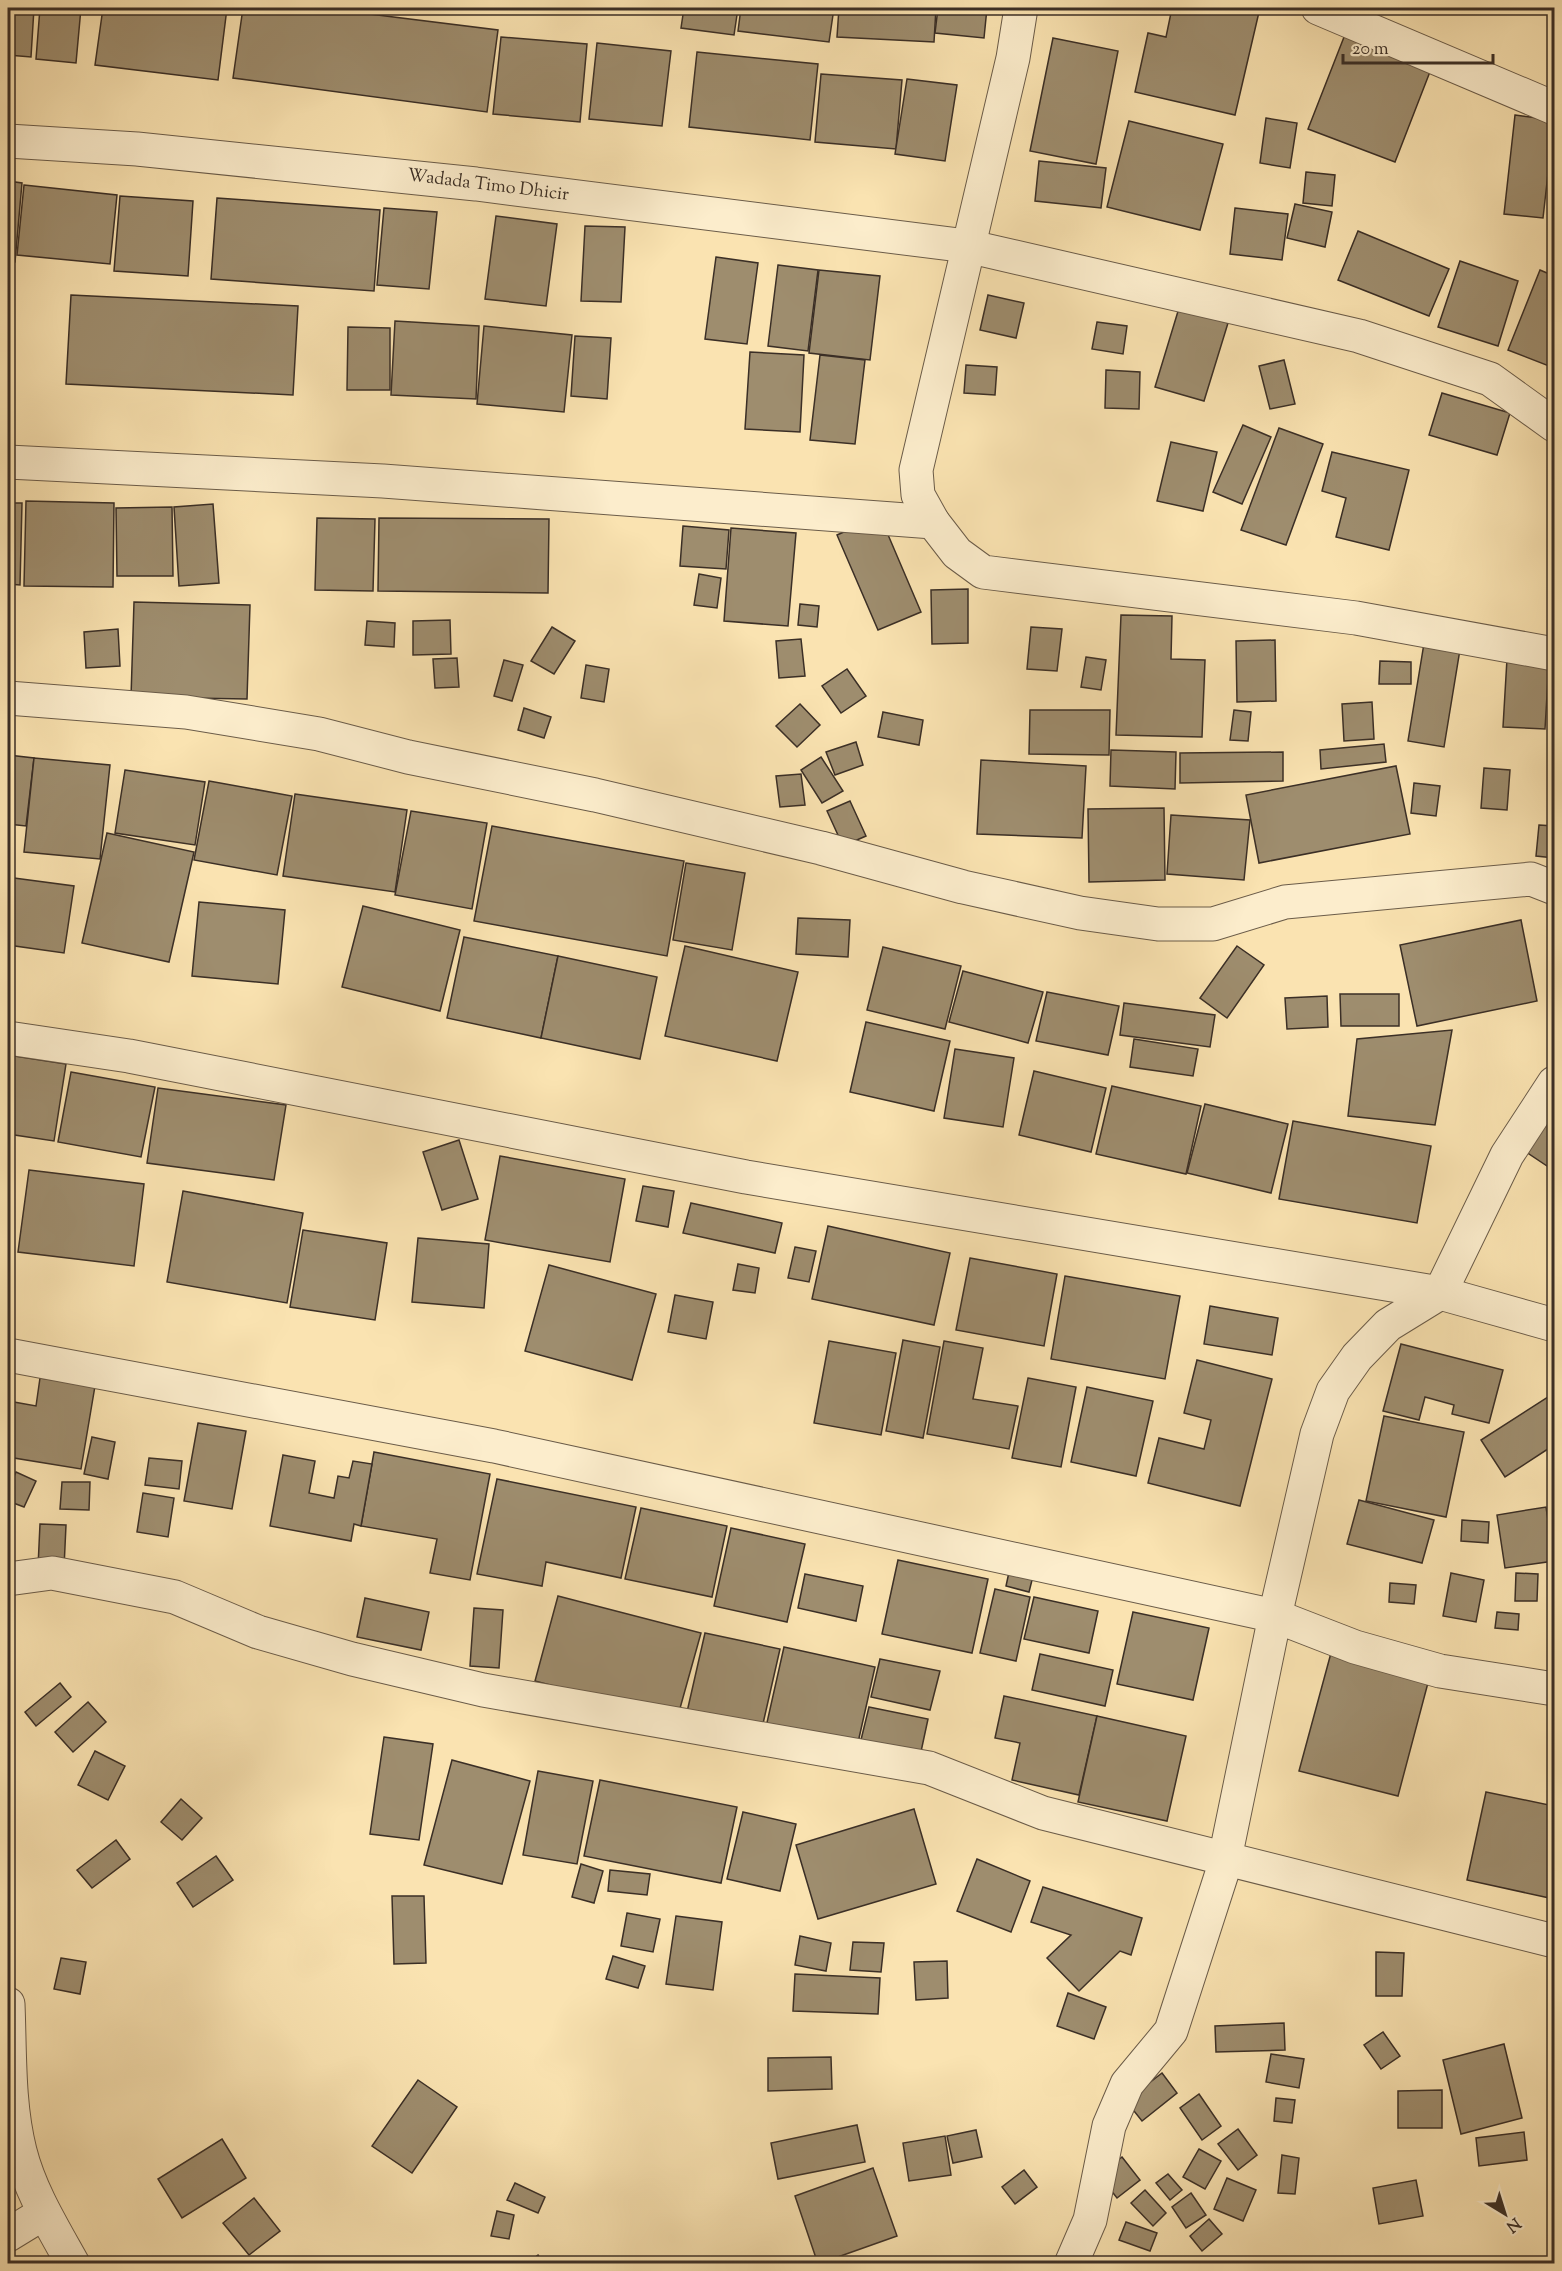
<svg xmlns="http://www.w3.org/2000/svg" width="1562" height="2271" viewBox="0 0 1562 2271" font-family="'Sorts Mill Goudy',serif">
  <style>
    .building { fill: #9e8d6e; stroke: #3b2f26; stroke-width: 1.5 }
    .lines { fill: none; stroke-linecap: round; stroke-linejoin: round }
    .street-casing { stroke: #6b5c49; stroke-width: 35 }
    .street { stroke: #fcedcc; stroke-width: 33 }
    .labels { text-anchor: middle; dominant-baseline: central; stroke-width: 4.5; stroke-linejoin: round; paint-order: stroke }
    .street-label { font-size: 18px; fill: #3b2f26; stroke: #fcedcc }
  </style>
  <rect width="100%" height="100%" fill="#fae3b1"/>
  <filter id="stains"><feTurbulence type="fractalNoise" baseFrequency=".00333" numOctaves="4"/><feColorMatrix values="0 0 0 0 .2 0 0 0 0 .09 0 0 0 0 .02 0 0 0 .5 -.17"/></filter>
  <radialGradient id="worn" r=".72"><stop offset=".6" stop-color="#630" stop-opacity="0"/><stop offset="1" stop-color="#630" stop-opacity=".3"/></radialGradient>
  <g class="building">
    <path d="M8,8H34L31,57L8,55Z"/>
    <path d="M40,8H81L76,63L36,59Z"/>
    <path d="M103,8H227L218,80L95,65Z"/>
    <path d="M243,8H321L498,30L487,112L233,78Z"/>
    <path d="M612,8H679L678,14Z"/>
    <path d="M684,8H738L734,35L681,28Z"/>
    <path d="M741,8H834L829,42L738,31Z"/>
    <path d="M839,8H936L934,42L837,37Z"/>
    <path d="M938,8H987L984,38L935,33Z"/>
    <path d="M1172,8H1237L1259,12L1235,115L1135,92L1148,33L1166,37Z"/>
    <path d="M1346,32L1433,64L1395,162L1308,129Z"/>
    <path d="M501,37L587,44L580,122L493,114Z"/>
    <path d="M1053,38L1118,51L1096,164L1030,151Z"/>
    <path d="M597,43L671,51L662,126L589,119Z"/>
    <path d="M697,52L818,64L810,140L689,127Z"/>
    <path d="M821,74L902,80L896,149L815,142Z"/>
    <path d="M907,79L957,85L945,161L895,154Z"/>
    <path d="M1515,115L1554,120L1543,218L1504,214Z"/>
    <path d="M1266,118L1297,123L1290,168L1260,163Z"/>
    <path d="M1129,121L1223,144L1200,230L1107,207Z"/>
    <path d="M1039,161L1106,168L1101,208L1035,201Z"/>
    <path d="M1306,172L1335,175L1332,206L1303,203Z"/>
    <path d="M8,181L22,183L15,262L8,261Z"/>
    <path d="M24,185L117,195L110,264L17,255Z"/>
    <path d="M120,196L193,201L188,276L114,271Z"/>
    <path d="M217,198L380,210L374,291L211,279Z"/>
    <path d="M1295,204L1332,212L1325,247L1287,238Z"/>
    <path d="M384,208L437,212L429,289L377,285Z"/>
    <path d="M1235,208L1288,214L1282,260L1230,254Z"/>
    <path d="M496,216L557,224L546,306L485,299Z"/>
    <path d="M585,226L625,227L621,302L581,301Z"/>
    <path d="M1358,231L1449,269L1429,316L1338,280Z"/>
    <path d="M716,257L758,263L747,344L705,339Z"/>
    <path d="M1460,261L1518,281L1498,346L1438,327Z"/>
    <path d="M778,265L818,270L808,351L768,346Z"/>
    <path d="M819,270L880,276L870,360L809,353Z"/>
    <path d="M1540,270L1554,276V368L1508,350Z"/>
    <path d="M71,295L298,306L293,395L66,384Z"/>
    <path d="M988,295L1024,303L1016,338L980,330Z"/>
    <path d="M1179,308L1228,323L1204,401L1155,387Z"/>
    <path d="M395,321L479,326L476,399L391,395Z"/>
    <path d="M1097,322L1127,326L1123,354L1092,349Z"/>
    <path d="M484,326L572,335L564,412L477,404Z"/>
    <path d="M348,327L390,328V390H347Z"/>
    <path d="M575,336L611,338L607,399L571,396Z"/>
    <path d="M750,352L804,355L800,432L745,429Z"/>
    <path d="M820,355L865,360L855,444L810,440Z"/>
    <path d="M1284,360L1295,404L1270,409L1259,366Z"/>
    <path d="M966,365L997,367L995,395L964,393Z"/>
    <path d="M1106,370L1140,372L1139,409L1105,408Z"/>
    <path d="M1442,393L1510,413L1497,455L1429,435Z"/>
    <path d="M1243,425L1271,437L1242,504L1213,492Z"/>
    <path d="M1279,428L1323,444L1286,545L1241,530Z"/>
    <path d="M1171,442L1217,452L1203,511L1157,501Z"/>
    <path d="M1332,452L1409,470L1389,550L1336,537L1346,498L1322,491Z"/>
    <path d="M26,501L114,503L113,587L24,586Z"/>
    <path d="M8,503H22L20,585L8,584Z"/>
    <path d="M213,504L219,583L179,586L174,507Z"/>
    <path d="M172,507L173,576H117L116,508Z"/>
    <path d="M880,516L921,612L878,630L837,535Z"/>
    <path d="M317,518L375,519L373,591L315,590Z"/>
    <path d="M379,518L549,519L548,593L378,591Z"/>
    <path d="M683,526L729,530L726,569L680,566Z"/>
    <path d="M731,528L796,533L788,626L724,621Z"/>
    <path d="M699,574L721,578L717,608L694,605Z"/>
    <path d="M968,589V643L932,644L931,590Z"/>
    <path d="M134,602L250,605L247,699L131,697Z"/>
    <path d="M800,604L819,606L817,627L798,625Z"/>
    <path d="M1121,615L1172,616L1171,659L1205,660L1202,737L1116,735Z"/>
    <path d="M1428,619L1464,625L1444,747L1408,741Z"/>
    <path d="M450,620L451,654L413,655V621Z"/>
    <path d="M367,621L395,623L394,647L365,645Z"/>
    <path d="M552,627L575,641L554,674L531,661Z"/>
    <path d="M1031,627L1062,629L1057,671L1027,669Z"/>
    <path d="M118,629L120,666L86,668L84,632Z"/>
    <path d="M801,639L805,676L779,678L776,641Z"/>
    <path d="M1275,640L1276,701L1237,702L1236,641Z"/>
    <path d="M1086,657L1106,660L1101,690L1081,687Z"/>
    <path d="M457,658L459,687L435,688L433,659Z"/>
    <path d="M1507,659L1549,661L1545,729L1503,727Z"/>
    <path d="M504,660L523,665L512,701L494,696Z"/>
    <path d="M1380,661L1411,662V684H1379Z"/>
    <path d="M586,665L609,669L604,702L581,698Z"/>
    <path d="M847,669L866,696L841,713L822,686Z"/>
    <path d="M1372,702L1374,739L1344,741L1342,704Z"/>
    <path d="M800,704L820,725L797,747L776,726Z"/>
    <path d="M524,708L551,717L544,738L518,730Z"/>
    <path d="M1030,710H1110L1109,755L1029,754Z"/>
    <path d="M1234,710L1251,712L1248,741L1230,740Z"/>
    <path d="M883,712L923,720L919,745L878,737Z"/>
    <path d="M856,742L863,765L835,775L826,752Z"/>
    <path d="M1384,744L1386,762L1321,769L1320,750Z"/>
    <path d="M1111,750L1176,752L1175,789L1110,786Z"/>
    <path d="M1283,752V781L1180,783V753Z"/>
    <path d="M8,755L34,758L26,826L8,824Z"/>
    <path d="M821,757L843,791L822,803L801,770Z"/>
    <path d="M34,758L110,765L100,859L24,852Z"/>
    <path d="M981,760L1086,766L1082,838L977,834Z"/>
    <path d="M1396,766L1410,834L1259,863L1246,795Z"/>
    <path d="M1484,768L1510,770L1507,810L1481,808Z"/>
    <path d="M125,770L205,782L195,845L115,833Z"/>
    <path d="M801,774L805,805L780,807L776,776Z"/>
    <path d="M209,781L292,796L277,875L194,860Z"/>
    <path d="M1414,783L1440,786L1436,816L1411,813Z"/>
    <path d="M295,794L407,810L395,892L283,876Z"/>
    <path d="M850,801L866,836L843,846L827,811Z"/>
    <path d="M1164,808L1165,880L1089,882L1088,809Z"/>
    <path d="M411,811L487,823L472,909L395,895Z"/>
    <path d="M1171,815L1250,820L1244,880L1167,874Z"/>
    <path d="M1539,825L1554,826V858L1536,856Z"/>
    <path d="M492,826L684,861L667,956L474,921Z"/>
    <path d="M107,833L194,852L169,962L82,943Z"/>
    <path d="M686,863L745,873L732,950L673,940Z"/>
    <path d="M14,878L74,886L64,953L8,945Z"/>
    <path d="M199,902L285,910L278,984L192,976Z"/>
    <path d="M363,906L460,930L440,1011L342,987Z"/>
    <path d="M798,918L850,920L848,957L796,954Z"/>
    <path d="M1521,920L1537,1001L1417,1026L1400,945Z"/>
    <path d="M464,937L558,956L541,1038L447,1018Z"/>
    <path d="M685,946L798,972L777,1061L665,1036Z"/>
    <path d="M1237,946L1264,965L1227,1018L1200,998Z"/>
    <path d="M883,947L961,966L945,1029L867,1010Z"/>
    <path d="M558,956L657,977L640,1059L541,1038Z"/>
    <path d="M963,971L1043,992L1028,1043L949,1022Z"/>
    <path d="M1047,992L1119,1006L1108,1055L1036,1041Z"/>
    <path d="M1340,994H1399V1026H1341Z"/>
    <path d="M1327,996L1328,1027L1287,1029L1285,998Z"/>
    <path d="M1124,1003L1215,1015L1210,1047L1120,1035Z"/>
    <path d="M866,1022L950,1041L934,1111L850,1092Z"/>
    <path d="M1452,1030L1435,1125L1348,1116L1357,1039Z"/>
    <path d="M1134,1039L1198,1049L1193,1076L1130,1067Z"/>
    <path d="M955,1049L1014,1058L1003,1127L944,1118Z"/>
    <path d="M8,1055L66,1064L54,1141L8,1134Z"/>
    <path d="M1034,1071L1106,1088L1091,1152L1019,1135Z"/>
    <path d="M71,1072L155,1087L141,1157L58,1142Z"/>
    <path d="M1112,1086L1201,1106L1186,1174L1096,1154Z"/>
    <path d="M158,1088L286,1105L274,1180L147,1163Z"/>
    <path d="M1205,1104L1288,1124L1271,1193L1187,1173Z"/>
    <path d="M1543,1113L1554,1121V1160L1550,1168L1520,1148Z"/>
    <path d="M1293,1121L1431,1146L1417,1223L1279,1199Z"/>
    <path d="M459,1140L478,1199L442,1210L423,1152Z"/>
    <path d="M500,1156L625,1179L610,1262L485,1240Z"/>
    <path d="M29,1170L144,1184L134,1266L18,1252Z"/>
    <path d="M643,1186L674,1191L668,1227L636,1221Z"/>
    <path d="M183,1191L303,1213L287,1303L167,1282Z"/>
    <path d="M691,1203L782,1223L775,1253L683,1233Z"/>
    <path d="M828,1226L950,1253L934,1325L812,1299Z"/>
    <path d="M303,1230L387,1243L375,1320L290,1307Z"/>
    <path d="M418,1238L489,1244L484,1308L412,1302Z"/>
    <path d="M795,1247L816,1251L809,1282L788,1278Z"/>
    <path d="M970,1258L1057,1274L1044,1346L956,1330Z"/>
    <path d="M738,1264L759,1268L755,1293L733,1290Z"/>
    <path d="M549,1265L656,1294L632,1380L525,1351Z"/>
    <path d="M1065,1276L1180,1296L1165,1379L1051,1359Z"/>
    <path d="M675,1295L713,1302L706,1339L668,1332Z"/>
    <path d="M1210,1306L1278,1318L1272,1355L1204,1344Z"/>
    <path d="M903,1340L940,1347L923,1438L886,1431Z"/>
    <path d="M829,1341L896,1353L881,1435L814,1423Z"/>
    <path d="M944,1341L983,1348L973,1399L1018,1406L1009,1449L927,1434Z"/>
    <path d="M1401,1344L1503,1370L1489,1423L1452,1414L1454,1405L1425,1397L1419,1420L1383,1411Z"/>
    <path d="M1197,1360L1272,1379L1240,1506L1148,1483L1159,1438L1204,1449L1211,1420L1184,1413Z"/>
    <path d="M40,1378L95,1386L81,1469L8,1457V1401L36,1406Z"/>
    <path d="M1028,1378L1076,1387L1061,1467L1012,1458Z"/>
    <path d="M1087,1387L1153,1401L1136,1476L1071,1462Z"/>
    <path d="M1554,1393V1445L1505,1477L1481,1440Z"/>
    <path d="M1384,1416L1464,1432L1446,1517L1366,1501Z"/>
    <path d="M198,1423L246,1431L232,1509L184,1501Z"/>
    <path d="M92,1437L115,1442L108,1479L84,1474Z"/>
    <path d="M374,1452L490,1474L470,1580L430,1573L437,1539L361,1526Z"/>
    <path d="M283,1455L315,1461L309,1493L334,1498L338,1476L349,1478L353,1461L372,1464L361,1526L354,1524L351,1541L270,1526Z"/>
    <path d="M149,1458L182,1461L179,1489L145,1485Z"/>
    <path d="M16,1472L36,1481L24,1507L8,1501V1490Z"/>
    <path d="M497,1479L636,1507L621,1578L546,1562L542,1586L477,1574Z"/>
    <path d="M62,1482H90L89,1510L60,1509Z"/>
    <path d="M143,1493L174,1498L168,1537L137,1532Z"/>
    <path d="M1359,1500L1434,1520L1422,1563L1347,1544Z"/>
    <path d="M1546,1507L1554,1561L1505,1568L1497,1515Z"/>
    <path d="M641,1508L727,1526L712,1597L625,1579Z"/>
    <path d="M1462,1520L1489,1522L1488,1543L1461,1541Z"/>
    <path d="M40,1524L66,1525L64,1568L38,1567Z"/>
    <path d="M731,1528L805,1544L787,1622L714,1606Z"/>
    <path d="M898,1560L988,1579L972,1653L882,1634Z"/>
    <path d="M1011,1563L1035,1568L1029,1592L1006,1586Z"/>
    <path d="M1554,1567V1591L1551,1590Z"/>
    <path d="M1451,1573L1484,1580L1476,1622L1443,1616Z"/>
    <path d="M1516,1573L1538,1574L1537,1601H1515Z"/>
    <path d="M805,1574L863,1586L856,1621L798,1608Z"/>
    <path d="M1390,1583L1416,1585L1414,1604L1389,1602Z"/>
    <path d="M995,1589L1030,1597L1016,1661L980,1653Z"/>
    <path d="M558,1596L701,1633L677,1719L535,1681Z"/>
    <path d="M1034,1597L1098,1611L1089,1653L1024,1639Z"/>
    <path d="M365,1598L429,1612L421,1650L357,1637Z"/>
    <path d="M474,1608L503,1610L499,1668L470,1666Z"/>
    <path d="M1133,1612L1209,1628L1193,1700L1117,1684Z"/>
    <path d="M1497,1612L1519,1614L1518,1630L1495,1628Z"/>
    <path d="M705,1633L780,1649L762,1728L687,1712Z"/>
    <path d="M784,1647L875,1667L857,1747L766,1727Z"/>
    <path d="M1331,1653L1429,1679L1398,1796L1299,1771Z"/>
    <path d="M1040,1654L1113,1670L1105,1706L1032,1690Z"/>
    <path d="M880,1659L940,1671L930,1710L871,1697Z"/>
    <path d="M60,1683L71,1697L36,1726L25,1712Z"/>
    <path d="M1004,1696L1097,1716L1079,1795L1012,1780L1020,1743L995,1738Z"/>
    <path d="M88,1702L106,1722L73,1752L55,1732Z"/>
    <path d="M869,1707L928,1719L919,1761L859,1748Z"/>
    <path d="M1097,1716L1186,1736L1167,1821L1078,1802Z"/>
    <path d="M384,1737L433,1744L419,1840L370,1834Z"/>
    <path d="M95,1751L125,1766L108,1800L78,1785Z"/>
    <path d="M452,1760L530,1781L502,1884L424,1865Z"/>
    <path d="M538,1771L593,1781L577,1864L523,1855Z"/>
    <path d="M600,1780L737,1807L721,1883L584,1856Z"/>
    <path d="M1486,1792L1554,1806V1899L1467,1880Z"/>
    <path d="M181,1799L202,1818L182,1840L161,1822Z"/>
    <path d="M914,1809L936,1884L818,1919L796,1845Z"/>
    <path d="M743,1812L796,1824L780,1891L727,1879Z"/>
    <path d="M116,1840L130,1859L92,1888L77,1870Z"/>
    <path d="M216,1856L233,1880L193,1907L177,1883Z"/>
    <path d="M977,1859L1030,1881L1011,1932L957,1911Z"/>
    <path d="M581,1864L603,1871L594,1903L572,1897Z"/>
    <path d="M610,1870L650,1874L647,1895L608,1891Z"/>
    <path d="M1043,1887L1142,1918L1131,1955L1120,1951L1079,1991L1047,1958L1071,1935L1031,1922Z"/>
    <path d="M392,1896H424L426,1963L394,1964Z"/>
    <path d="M627,1913L660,1919L653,1952L621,1946Z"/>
    <path d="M676,1916L722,1922L713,1990L666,1984Z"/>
    <path d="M800,1936L831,1943L826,1971L795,1965Z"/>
    <path d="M853,1942L884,1943L881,1972L850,1970Z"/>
    <path d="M1376,1952L1404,1953L1402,1996H1376Z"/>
    <path d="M613,1956L645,1966L638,1988L606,1979Z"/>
    <path d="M61,1958L86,1962L80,1994L54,1989Z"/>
    <path d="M947,1961L948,1998L916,2000L914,1962Z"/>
    <path d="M795,1974L880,1978L878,2014L793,2011Z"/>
    <path d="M1068,1993L1106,2007L1094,2039L1057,2026Z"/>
    <path d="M1284,2023L1285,2050L1216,2052L1215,2026Z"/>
    <path d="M1383,2032L1400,2056L1381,2069L1364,2045Z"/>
    <path d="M1504,2044L1522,2118L1461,2134L1443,2060Z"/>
    <path d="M1271,2054L1304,2059L1299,2088L1266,2082Z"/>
    <path d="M831,2057L832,2089L768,2091V2058Z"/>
    <path d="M1162,2073L1177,2093L1142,2121L1126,2101Z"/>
    <path d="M418,2080L457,2107L412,2173L372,2146Z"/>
    <path d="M1442,2090V2128H1398V2091Z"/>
    <path d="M1199,2094L1221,2126L1202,2140L1180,2108Z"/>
    <path d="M1276,2098L1295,2100L1292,2123L1274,2121Z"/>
    <path d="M857,2125L865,2162L778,2179L771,2143Z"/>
    <path d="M1238,2129L1257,2155L1238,2170L1218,2144Z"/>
    <path d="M976,2130L982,2157L953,2163L947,2136Z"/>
    <path d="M1524,2132L1527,2160L1479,2166L1476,2138Z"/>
    <path d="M945,2136L951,2175L909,2181L903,2143Z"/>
    <path d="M222,2139L246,2178L182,2218L158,2179Z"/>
    <path d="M1199,2149L1221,2161L1205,2189L1183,2177Z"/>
    <path d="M1282,2155L1299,2158L1295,2194L1278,2193Z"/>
    <path d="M1122,2157L1140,2180L1117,2198L1099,2175Z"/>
    <path d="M873,2168L897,2236L818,2264L795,2196Z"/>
    <path d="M1024,2170L1037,2187L1015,2204L1002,2187Z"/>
    <path d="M1168,2174L1182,2190L1170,2200L1156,2183Z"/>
    <path d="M1227,2178L1256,2190L1243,2221L1214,2209Z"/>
    <path d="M1416,2180L1423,2216L1379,2224L1373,2188Z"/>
    <path d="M515,2183L545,2197L538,2213L507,2200Z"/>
    <path d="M1145,2190L1166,2213L1153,2226L1131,2203Z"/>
    <path d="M1191,2193L1206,2215L1186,2228L1172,2207Z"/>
    <path d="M254,2198L280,2231L249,2255L223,2223Z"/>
    <path d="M497,2211L514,2215L509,2239L491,2236Z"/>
    <path d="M1209,2219L1222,2234L1202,2251L1190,2236Z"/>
    <path d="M1126,2222L1157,2233L1150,2251L1119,2240Z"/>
    <path d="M538,2255L544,2264H526Z"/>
  </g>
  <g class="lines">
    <defs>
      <g id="street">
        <path d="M1318,8L1554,108"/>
        <path d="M8,141L137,149L476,184L967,246L1359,336L1490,379L1554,425"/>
        <path d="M8,462L383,481L933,522L957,553L983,572L1356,618L1554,654"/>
        <path d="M933,522L918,495L916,470L1013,58L1021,8"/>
        <path d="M8,698L186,712L319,734L408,757L595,795L821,848L963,887L1080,913L1158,924H1213L1285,902L1531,879L1554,888"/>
        <path d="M8,1038L129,1056L746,1177L1440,1293L1554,1325"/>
        <path d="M8,1355L494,1446L1275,1616L1355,1647L1440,1671L1554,1689"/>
        <path d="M8,1579L52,1573L175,1597L258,1632L352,1659L483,1690L929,1768L1043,1813L1554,1941"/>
        <path d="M8,2004C10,2052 8,2104 20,2151C30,2191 53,2228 73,2264"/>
        <path d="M8,2235L44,2213"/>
        <path d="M1071,2264L1090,2220L1109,2126L1127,2084L1171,2031L1222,1873L1275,1616L1317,1434L1333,1391L1357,1357L1388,1325L1440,1293L1507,1155L1554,1083"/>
      </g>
    </defs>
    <use href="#street" class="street-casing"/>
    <use href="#street" class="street"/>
  </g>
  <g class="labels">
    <g class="street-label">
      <text transform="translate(488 186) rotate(7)">Wadada Timo Dhicir</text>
    </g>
  </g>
  <rect width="1562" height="2271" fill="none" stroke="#fae3b1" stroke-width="30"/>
  <rect x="9" y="9" width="1544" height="2253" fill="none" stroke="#3b2f26" stroke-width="3"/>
  <rect x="15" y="15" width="1532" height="2241" fill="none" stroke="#3b2f26" stroke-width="1.5"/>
  <g transform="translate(1505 2214) rotate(142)" stroke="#fcedcc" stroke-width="4.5" paint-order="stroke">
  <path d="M0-4.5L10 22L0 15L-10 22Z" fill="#3b2f26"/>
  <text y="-9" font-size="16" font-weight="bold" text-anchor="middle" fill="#3b2f26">N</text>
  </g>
  <path d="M1343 54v9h150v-9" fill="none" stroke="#3b2f26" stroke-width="3"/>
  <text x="1352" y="54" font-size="18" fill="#3b2f26" stroke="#fcedcc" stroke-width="4.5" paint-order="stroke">20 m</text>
  <rect width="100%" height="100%" filter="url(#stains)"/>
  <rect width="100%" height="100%" fill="url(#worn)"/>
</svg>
